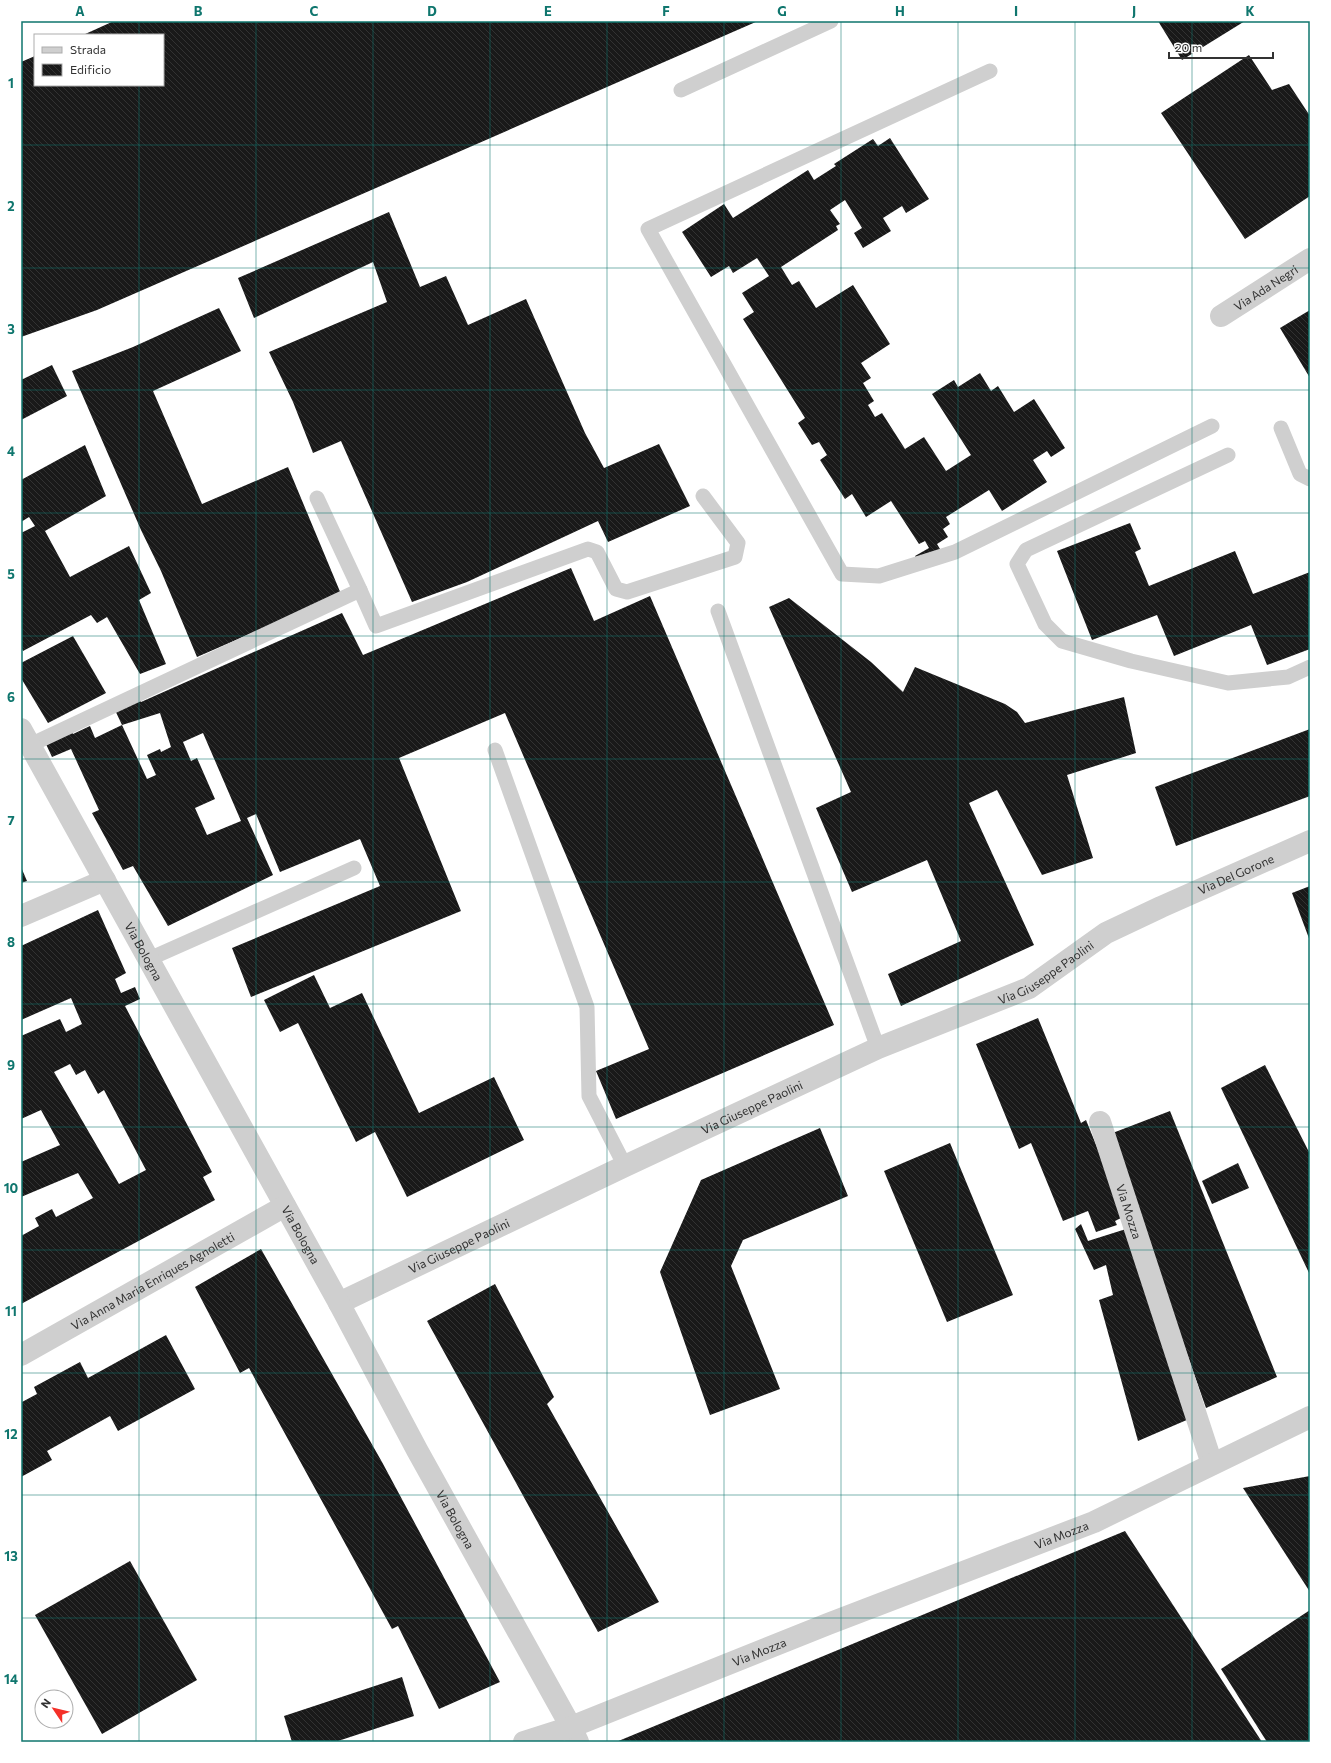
<svg xmlns="http://www.w3.org/2000/svg" width="1331" height="1763" viewBox="0 0 1331 1763" font-family="Commissioner,sans-serif">
  <style>
    .building { fill: url(#building-back-hatch); fill-rule: evenodd }
    .lines { fill: none; stroke-linecap: round; stroke-linejoin: round }
    .service { stroke: #cfcfcf; stroke-width: 15 }
    .minor { stroke: #cfcfcf; stroke-width: 22 }
    .tertiary { stroke: #cfcfcf; stroke-width: 22 }
    .grid { fill: none; stroke: #0f766e; stroke-width: 1; stroke-opacity: 0.55 }
    .labels { text-anchor: middle; dominant-baseline: central; stroke-width: 4; stroke-linejoin: round; paint-order: stroke }
    .street-label { font-size: 12px; fill: #323232; stroke: #fff }
    .neatline { fill: none; stroke: #0f766e; stroke-width: 1.5 }
    .grid-label { font-size: 13px; text-anchor: middle; font-weight: bold; fill: #0f766e }
  </style>
  <defs>
    <pattern id="building-back-hatch" width="6" height="6" patternUnits="userSpaceOnUse"><rect width="6" height="6" fill="#191919"/><path d="M-1 5l2 2M0 0l6 6M5-1l2 2" fill="none" stroke="#323232"/></pattern>
  </defs>
  <rect width="100%" height="100%" fill="#fff"/>
  <g class="building">
    <path d="M114,21H758L97,310L21,337V62L35,56V85H163V35H83Z"/>
    <path d="M1158,21H1245L1182,60Z"/>
    <path d="M1249,55L1272,90L1289,84L1310,116V196L1245,239L1161,113Z"/>
    <path d="M890,138L929,199L906,213L902,206L883,218L891,231L863,248L854,233L862,228L845,200L830,210L840,224L836,226L838,230L781,267L792,285L799,281L816,308L853,285L890,344L861,363L871,378L863,383L874,401L868,405L875,417L882,413L905,449L924,437L946,471L971,455L932,394L954,380L958,387L980,373L991,391L998,386L1014,412L1034,399L1065,448L1051,457L1047,451L1033,460L1047,482L1002,511L989,490L946,517L950,524L943,529L948,537L937,544L940,549L919,563L915,556L929,548L925,541L919,544L891,501L866,517L852,494L845,499L820,460L827,455L819,442L812,445L798,423L805,418L743,319L754,312L742,293L769,276L757,258L733,273L729,266L711,277L682,232L724,204L733,218L808,170L814,180L836,166L834,164L873,139L878,146Z"/>
    <path d="M389,212L420,287L446,276L468,325L526,299L585,433L604,468L659,444L690,506L608,542L598,521L467,582L412,602L341,441L313,453L293,402L269,352L387,302L373,262L254,318L238,278Z"/>
    <path d="M219,308L241,351L153,391L202,504L288,467L341,594L197,657L161,571L141,530L72,371L133,347Z"/>
    <path d="M1310,310V378L1280,328Z"/>
    <path d="M52,365L67,396L21,420V380Z"/>
    <path d="M85,445L106,496L45,531L70,577L129,546L151,593L139,600L166,664L140,674L107,617L97,623L91,615L23,651L21,647V533L35,526L29,517L21,522V480Z"/>
    <path d="M1130,523L1141,549L1135,552L1149,586L1235,551L1253,594L1310,572V649L1267,665L1251,625L1174,656L1157,615L1092,640L1057,551Z"/>
    <path d="M571,568L594,621L650,596L834,1025L616,1119L596,1071L649,1049L505,713L399,758L461,911L251,997L232,948L380,886L360,839L280,872L256,814L247,818L273,875L168,926L133,866L123,870L92,813L99,810L71,749L52,757L45,742L71,730L73,734L90,726L95,738L122,725L147,779L156,775L147,755L160,749L161,752L171,747L160,713L122,725L114,708L138,697L141,702L342,613L363,655ZM203,733L241,821L207,835L195,808L215,799L197,758L191,761L183,742Z"/>
    <path d="M789,598L871,662L903,692L915,667L1005,704L1017,712L1025,723L1124,697L1136,753L1067,775L1093,858L1042,875L997,790L969,803L1034,945L901,1006L888,974L961,941L927,860L852,892L816,808L851,792L769,607Z"/>
    <path d="M73,636L106,693L48,723L21,678V663Z"/>
    <path d="M1310,729V796L1176,846L1155,787Z"/>
    <path d="M21,867L27,881L21,883Z"/>
    <path d="M1310,886V941L1292,893Z"/>
    <path d="M98,910L126,973L115,979L121,993L135,987L140,999L125,1006L212,1172L203,1177L215,1200L21,1304V1236L39,1226L35,1218L52,1209L56,1217L93,1198L78,1173L21,1197V1162L60,1145L41,1110L21,1119V1036L60,1019L66,1032L82,1024L71,998L21,1020V946ZM70,1064L76,1075L85,1070L98,1094L104,1090L146,1170L119,1184L54,1072Z"/>
    <path d="M314,975L330,1008L362,993L419,1113L494,1077L524,1140L407,1197L375,1132L356,1142L298,1023L280,1032L264,1000Z"/>
    <path d="M1038,1018L1081,1123L1086,1120L1125,1216L1115,1221L1117,1225L1096,1232L1088,1211L1063,1221L1031,1143L1019,1149L976,1044Z"/>
    <path d="M1265,1065L1310,1154V1275L1221,1088Z"/>
    <path d="M1170,1111L1277,1377L1206,1408L1110,1134Z"/>
    <path d="M820,1128L848,1196L743,1240L731,1266L780,1389L710,1415L660,1272L701,1180Z"/>
    <path d="M950,1143L1013,1295L947,1322L884,1171Z"/>
    <path d="M1238,1163L1249,1188L1212,1204L1202,1181Z"/>
    <path d="M1081,1224L1088,1241L1126,1229L1189,1419L1138,1441L1099,1300L1113,1295L1106,1265L1094,1270L1075,1229Z"/>
    <path d="M261,1249L382,1462L500,1682L439,1709L398,1626L392,1629L249,1368L240,1373L195,1287Z"/>
    <path d="M495,1284L554,1397L547,1404L659,1602L598,1632L427,1321Z"/>
    <path d="M166,1335L195,1389L118,1431L110,1416L47,1451L52,1460L21,1477V1400L22,1402L37,1394L34,1387L80,1362L88,1378Z"/>
    <path d="M1310,1476V1592L1243,1488Z"/>
    <path d="M1125,1531L1262,1742H616Z"/>
    <path d="M130,1561L197,1680L102,1734L35,1615Z"/>
    <path d="M1310,1610V1742H1267L1221,1669Z"/>
    <path d="M402,1677L414,1716L335,1742H292L284,1716Z"/>
  </g>
  <g class="lines">
    <g class="service">
      <path d="M990,71L648,229L842,574L879,576L955,552L1212,426"/>
      <path d="M681,90L831,21"/>
      <path d="M1281,428L1300,474L1310,479"/>
      <path d="M1228,455L1026,550L1017,564L1045,624L1062,641L1131,661L1228,683L1288,677L1310,667"/>
      <path d="M317,498L360,590"/>
      <path d="M718,611L878,1048"/>
      <path d="M30,745L360,590L376,626L588,549L597,552L616,589L627,592L735,557L738,543L703,496"/>
      <path d="M495,750L587,1007L589,1096L625,1166"/>
      <path d="M149,959L354,868"/>
    </g>
    <g class="minor">
      <path id="s1" d="M1221,316L1310,259"/>
      <path d="M21,916L105,880"/>
      <path id="s2" d="M1100,1122L1212,1464"/>
      <path id="s3" d="M339,1303L625,1166L878,1048L1029,988L1106,933L1161,907L1310,841"/>
    </g>
    <g class="tertiary">
      <path id="s4" d="M21,729L339,1303L417,1450L571,1727L578,1742"/>
      <path id="s5" d="M21,1355L285,1206"/>
      <path id="s6" d="M524,1742L571,1727L828,1624L1094,1522L1310,1417"/>
    </g>
  </g>
  <path class="grid" d="M139,21V35M256,21V1742M373,21V1742M490,21V1742M607,21V1742M724,21V1742M841,21V1742M958,21V1742M1075,21V1742M1192,21V1742M139,85V1742M21,145H1310M21,268H1310M21,390H1310M21,513H1310M21,636H1310M21,759H1310M21,882H1310M21,1004H1310M21,1127H1310M21,1250H1310M21,1373H1310M21,1495H1310M21,1618H1310"/>
  <g class="labels">
    <g class="street-label">
      <text stroke="none"><textPath href="#s1" startOffset="53">Via Ada Negri</textPath></text>
      <text stroke="none"><textPath href="#s3" startOffset="996">Via Del Gorone</textPath></text>
      <text stroke="none"><textPath href="#s4" startOffset="254">Via Bologna</textPath></text>
      <text stroke="none"><textPath href="#s3" startOffset="781">Via Giuseppe Paolini</textPath></text>
      <text stroke="none"><textPath href="#s3" startOffset="457">Via Giuseppe Paolini</textPath></text>
      <text stroke="none"><textPath href="#s2" startOffset="94">Via Mozza</textPath></text>
      <text stroke="none"><textPath href="#s4" startOffset="578">Via Bologna</textPath></text>
      <text stroke="none"><textPath href="#s3" startOffset="133">Via Giuseppe Paolini</textPath></text>
      <text stroke="none"><textPath href="#s5" startOffset="151">Via Anna Maria Enriques Agnoletti</textPath></text>
      <text stroke="none"><textPath href="#s4" startOffset="902">Via Bologna</textPath></text>
      <text stroke="none"><textPath href="#s6" startOffset="576">Via Mozza</textPath></text>
      <text stroke="none"><textPath href="#s6" startOffset="252">Via Mozza</textPath></text>
    </g>
  </g>
  <rect width="1331" height="1763" fill="none" stroke="#ffffff" stroke-width="44"/>
  <rect x="34" y="34" width="130" height="52" fill="#ffffff" stroke="#adadad"/>
  <rect x="42" y="47" width="20" height="6" fill="#cfcfcf" stroke="#adadad"/>
  <text x="70" y="54" font-size="12" fill="#323232">Strada</text>
  <rect x="42" y="64" width="20" height="12" fill="url(#building-back-hatch)" stroke="#adadad"/>
  <text x="70" y="74" font-size="12" fill="#323232">Edificio</text>
  <g transform="translate(54 1709) rotate(305)"><circle r="19" fill="#ffffff" stroke="#adadad"/>
  <path d="M0-3L7 15L0 10L-7 15Z" fill="#f43029"/>
  <text y="-6" font-size="11" font-weight="bold" text-anchor="middle" fill="#323232">N</text>
  </g>
  <path d="M1169 52v6h104v-6" fill="none" stroke="#323232" stroke-width="2"/>
  <text x="1175" y="52" font-size="12" fill="#323232" stroke="#ffffff" stroke-width="3" paint-order="stroke">20 m</text>
  <rect x="22" y="22" width="1287" height="1719" class="neatline"/>
  <g class="grid-label">
    <text x="80" y="16">A</text>
    <text x="198" y="16">B</text>
    <text x="314" y="16">C</text>
    <text x="432" y="16">D</text>
    <text x="548" y="16">E</text>
    <text x="666" y="16">F</text>
    <text x="782" y="16">G</text>
    <text x="900" y="16">H</text>
    <text x="1016" y="16">I</text>
    <text x="1134" y="16">J</text>
    <text x="1250" y="16">K</text>
    <text x="11" y="88">1</text>
    <text x="11" y="211">2</text>
    <text x="11" y="334">3</text>
    <text x="11" y="456">4</text>
    <text x="11" y="579">5</text>
    <text x="11" y="702">6</text>
    <text x="11" y="825">7</text>
    <text x="11" y="947">8</text>
    <text x="11" y="1070">9</text>
    <text x="11" y="1193">10</text>
    <text x="11" y="1316">11</text>
    <text x="11" y="1439">12</text>
    <text x="11" y="1561">13</text>
    <text x="11" y="1684">14</text>
  </g>
</svg>
